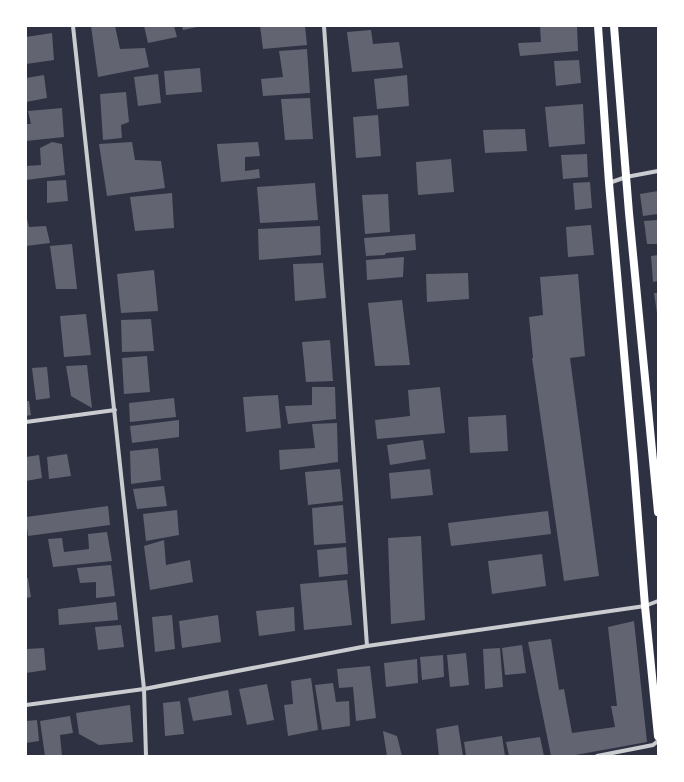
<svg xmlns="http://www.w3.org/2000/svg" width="684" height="782" viewBox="0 0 684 782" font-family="'Noto Sans',sans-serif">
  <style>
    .building { fill: #626471 }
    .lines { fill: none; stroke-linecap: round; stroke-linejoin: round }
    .minor { stroke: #caccd0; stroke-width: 4 }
    .secondary { stroke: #fff; stroke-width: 8 }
  </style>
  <rect width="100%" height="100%" fill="#2d3142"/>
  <g class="building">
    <path d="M91,26H115L120,49L145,48L149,67L98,77Z"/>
    <path d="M144,26H174L177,37L148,43Z"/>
    <path d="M182,26H197V27L183,30Z"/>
    <path d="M260,26H305L307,45L263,49Z"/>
    <path d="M540,26H577L578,51L520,56L518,43L541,42Z"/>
    <path d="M371,30L373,44L399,42L403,68L352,72L347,32Z"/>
    <path d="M52,33L54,60L26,64V37Z"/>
    <path d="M307,49L310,93L263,96L261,79L283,77L279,51Z"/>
    <path d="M579,60L581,83L556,86L554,61Z"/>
    <path d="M200,68L202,92L166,95L164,71Z"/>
    <path d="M158,74L161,103L138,106L134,77Z"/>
    <path d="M44,75L47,98L26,102V78Z"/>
    <path d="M407,75L409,106L377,109L374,79Z"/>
    <path d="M126,92L129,122L121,125L122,138L103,140L100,94Z"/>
    <path d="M310,98L313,139L285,140L281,99Z"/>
    <path d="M583,104L585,144L549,147L545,107Z"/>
    <path d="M62,108L64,137L26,141V124H31L28,111Z"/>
    <path d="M378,115L381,156L356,158L353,117Z"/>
    <path d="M525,129L527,151L485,153L483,130Z"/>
    <path d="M52,142L62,144L65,175L26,180V166L41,165L40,148Z"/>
    <path d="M132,142L135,160L161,161L165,188L107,196L99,144Z"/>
    <path d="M258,142L260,156L245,157V171L259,169L260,178L221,182L217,144Z"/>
    <path d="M587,154L588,177L563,179L561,155Z"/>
    <path d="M451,159L454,192L418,195L416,162Z"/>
    <path d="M66,180L68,201L47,203V181Z"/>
    <path d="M590,182L592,208L575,210L573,183Z"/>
    <path d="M315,183L318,220L260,223L257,187Z"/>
    <path d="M658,191V214L643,216L640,194Z"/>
    <path d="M172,193L174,228L135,231L130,197Z"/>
    <path d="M388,194L390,232L365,234L362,195Z"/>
    <path d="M26,215L29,227L46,226L50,243L26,246Z"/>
    <path d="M658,220V244H647L644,221Z"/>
    <path d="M591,225L594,255L568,257L566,227Z"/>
    <path d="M320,226L321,255L259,260L258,229Z"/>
    <path d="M415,234L416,250L386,253L385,255L366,256L364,238Z"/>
    <path d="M72,244L77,289H56L50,246Z"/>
    <path d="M658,255V281L653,282L651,256Z"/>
    <path d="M404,257L403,277L367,280L366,260Z"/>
    <path d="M323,263L326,298L295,301L293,264Z"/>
    <path d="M154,270L158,311L121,313L117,274Z"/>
    <path d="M468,273L469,299L427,302L426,274Z"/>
    <path d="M578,274L585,356L570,358L599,576L564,581L532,358H533L529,317L543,315L540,277Z"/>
    <path d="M654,293H658V313H657Z"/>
    <path d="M402,300L410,365L375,366L368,303Z"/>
    <path d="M86,314L91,355L64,357L60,316Z"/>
    <path d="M151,319L154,351L122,352L121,320Z"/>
    <path d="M330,340L333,381L306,382L302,342Z"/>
    <path d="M147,356L150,392L124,394L122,358Z"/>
    <path d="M87,365L92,408L71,396L66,366Z"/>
    <path d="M47,367L50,398L36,400L32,368Z"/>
    <path d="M312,387H335L336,419L288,424L285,406L312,405Z"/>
    <path d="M440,387L445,433L377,439L375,420L410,416L408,390Z"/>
    <path d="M278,395L281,428L246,432L243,397Z"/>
    <path d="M174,398L176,417L130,422L129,403Z"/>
    <path d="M26,401H29L31,415L26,416Z"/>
    <path d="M506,415L508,451L470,453L468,417Z"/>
    <path d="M179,420V437L132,443L130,426Z"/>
    <path d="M337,423L338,462L280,470L279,450L315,448L312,424Z"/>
    <path d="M423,440L426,459L390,465L387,445Z"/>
    <path d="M158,448L161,480L131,484L130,451Z"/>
    <path d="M67,454L71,476L49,479L47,457Z"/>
    <path d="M39,455L42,478L26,481V457Z"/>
    <path d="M340,469L343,501L308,505L305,472Z"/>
    <path d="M430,469L433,495L391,499L389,473Z"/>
    <path d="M164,486L167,506L137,509L133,489Z"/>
    <path d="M343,505L346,543L314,545L312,508Z"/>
    <path d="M108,506L110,525L28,536L26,517Z"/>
    <path d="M177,510L179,535L146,541L143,514Z"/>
    <path d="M548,511L551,534L451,546L448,523Z"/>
    <path d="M107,532L112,561L53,567L48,539L62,538L64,552L89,549L88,534Z"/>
    <path d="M421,536L425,620L391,624L388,538Z"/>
    <path d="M164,540L166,565L190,560L193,582L150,590L144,546Z"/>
    <path d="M346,547L348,574L319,577L317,550Z"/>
    <path d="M542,554L546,586L492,594L488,561Z"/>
    <path d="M111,565L115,596L96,598V582L80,583L77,568Z"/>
    <path d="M26,578H28L31,597L26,598Z"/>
    <path d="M347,580L352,625L304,630L300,584Z"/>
    <path d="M116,602L118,620L59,625L58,609Z"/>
    <path d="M294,607L295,631L259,636L256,611Z"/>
    <path d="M172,615L175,649L155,652L152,617Z"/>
    <path d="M218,615L221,642L182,648L179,621Z"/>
    <path d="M634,621L647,742L570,756H551L528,642L551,639L559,690L564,689L572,733L615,727L611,706H617L608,627Z"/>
    <path d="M121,625L124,647L98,650L95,627Z"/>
    <path d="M522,645L526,673L505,675L502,648Z"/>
    <path d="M44,648L46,670L26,673V649Z"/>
    <path d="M500,648L503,687L485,689L483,649Z"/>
    <path d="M466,653L469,685L450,687L447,655Z"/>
    <path d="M443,655L444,677L422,680L420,657Z"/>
    <path d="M417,659L418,683L386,687L384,663Z"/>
    <path d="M370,666L376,718L356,721L353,687L339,688L337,669Z"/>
    <path d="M311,678L318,730L288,736L284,705L293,704L291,681Z"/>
    <path d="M333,683L336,702L349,701L350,726L322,730L315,685Z"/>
    <path d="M267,684L274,720L247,725L239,689Z"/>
    <path d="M228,690L232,715L193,721L188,698Z"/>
    <path d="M180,701L184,734L165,736L163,703Z"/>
    <path d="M130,705L133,742L99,745L79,734L76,713Z"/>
    <path d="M70,716L73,733L60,735L62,756H45L40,721Z"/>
    <path d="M37,720L39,741L26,743V721Z"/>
    <path d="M458,725L463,756H439L436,729Z"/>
    <path d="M383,731L397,736L402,756H387Z"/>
    <path d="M502,736L505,756H466L464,742Z"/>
    <path d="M540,737L544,756H509L506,742Z"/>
  </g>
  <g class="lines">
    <g class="minor">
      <path d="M73,26L144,689L146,756"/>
      <path d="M324,26L367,646"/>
      <path d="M609,183L626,177L658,171"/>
      <path d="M26,422L115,410"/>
      <path d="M26,705L144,689L367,646L645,606L658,601"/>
      <path d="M597,756L653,745L658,741"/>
    </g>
    <g class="secondary">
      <path d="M598,26L609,183L633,455L645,606L658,736"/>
      <path d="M614,26L629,213L658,512"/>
    </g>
  </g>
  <rect width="684" height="782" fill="none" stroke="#ffffff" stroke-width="54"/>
</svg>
